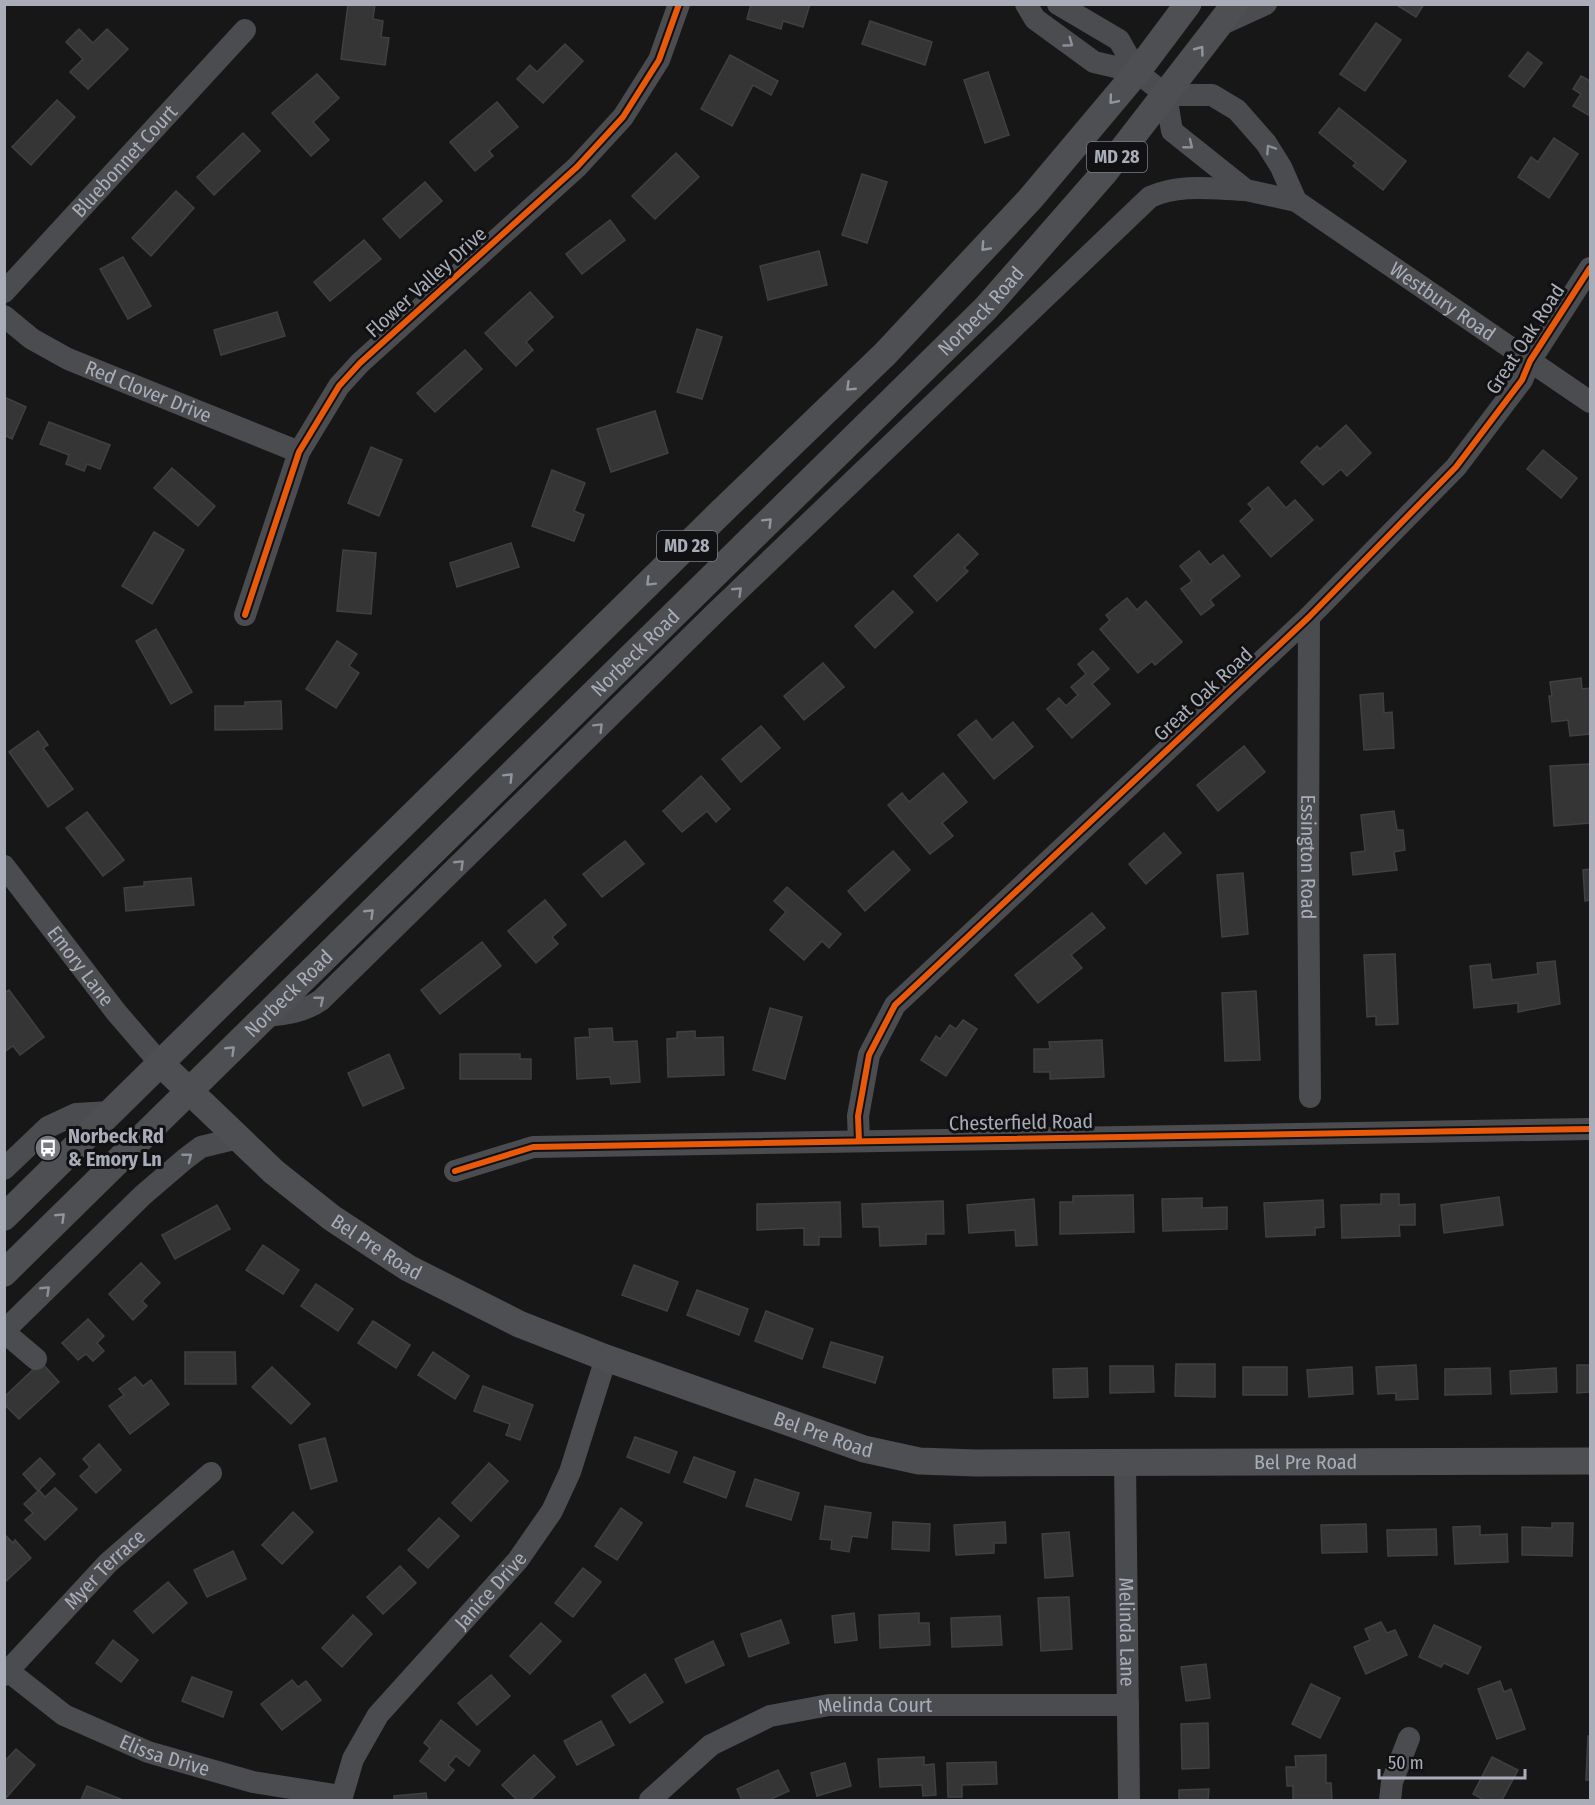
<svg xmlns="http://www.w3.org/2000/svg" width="1595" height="1805" viewBox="0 0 1595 1805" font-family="'Fira Sans Condensed',sans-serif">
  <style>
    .building { fill: #353536; stroke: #3f4043; stroke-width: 1.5 }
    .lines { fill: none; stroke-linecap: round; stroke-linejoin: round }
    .minor { stroke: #4b4c50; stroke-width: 22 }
    .major { stroke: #4d4f52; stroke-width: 27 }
    .cycleway-casing { stroke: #111113; stroke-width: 10 }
    .cycleway { stroke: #e8590c; stroke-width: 6 }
    .oneway { stroke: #8c9099 }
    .oneway2 { stroke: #91969e }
    .labels { text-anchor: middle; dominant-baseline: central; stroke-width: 6; stroke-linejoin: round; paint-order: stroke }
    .shield { fill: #111113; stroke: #7b7e86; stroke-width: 1.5 }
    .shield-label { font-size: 18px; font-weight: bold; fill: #a8adb8 }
    .street-label { font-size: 20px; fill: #a8adb8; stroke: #111113 }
    .poi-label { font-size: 20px; font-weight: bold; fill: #a8adb8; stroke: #111113; text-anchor: start }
  </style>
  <rect width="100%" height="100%" fill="#171717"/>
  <g class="building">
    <path d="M348,4H375L373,19L383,21L381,37L389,38L385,65L341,59Z"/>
    <path d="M751,4H810L803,27L783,21L781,29L747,19Z"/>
    <path d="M1395,4H1424L1416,17Z"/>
    <path d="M870,21L932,42L925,65L862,44Z"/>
    <path d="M1376,23L1401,40L1365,91L1340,74Z"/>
    <path d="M79,29L93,43L107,29L128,49L88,89L70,72L83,59L66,42Z"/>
    <path d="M565,44L583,61L543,103L517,79L530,65L537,72Z"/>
    <path d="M1528,52L1542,63L1524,87L1509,76Z"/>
    <path d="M730,55L778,81L771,95L753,85L732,126L701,109Z"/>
    <path d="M988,72L1009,135L985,143L964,80Z"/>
    <path d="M317,74L339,98L313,122L329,140L311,156L272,113Z"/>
    <path d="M1581,76L1590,81V80V116L1573,106L1581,94L1573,89Z"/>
    <path d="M57,100L75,117L31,165L12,147Z"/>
    <path d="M497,102L518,127L489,151L493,156L475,171L450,142Z"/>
    <path d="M1339,108L1406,161L1383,190L1353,166L1356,163L1319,133Z"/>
    <path d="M243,133L260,151L214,195L197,177Z"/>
    <path d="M1554,138L1578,154L1549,198L1518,177L1531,157L1538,162Z"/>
    <path d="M676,153L699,177L655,219L632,196Z"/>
    <path d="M862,174L887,182L867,243L842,235Z"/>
    <path d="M425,182L442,201L400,238L383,219Z"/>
    <path d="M176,191L194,208L151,256L132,238Z"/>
    <path d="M610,220L625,240L582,274L566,254Z"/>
    <path d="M364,240L381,259L330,301L314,282Z"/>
    <path d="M819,251L827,285L768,300L760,266Z"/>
    <path d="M123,257L151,306L128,319L100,269Z"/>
    <path d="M530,292L553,317L526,342L533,350L516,366L485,333Z"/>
    <path d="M277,312L285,336L221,355L214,330Z"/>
    <path d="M697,329L722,337L702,399L677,392Z"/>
    <path d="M465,350L482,369L435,412L417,393Z"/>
    <path d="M4,397L26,407L12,439L4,435Z"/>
    <path d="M655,411L668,453L611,472L597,429Z"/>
    <path d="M49,422L110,445L100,469L87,464L84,471L66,464L69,455L40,444Z"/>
    <path d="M1346,425L1371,453L1347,476L1341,469L1323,485L1301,462L1317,446L1320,449Z"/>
    <path d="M371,447L402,460L379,516L348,503Z"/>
    <path d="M1543,450L1577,478L1561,498L1527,469Z"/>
    <path d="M172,468L215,506L198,526L154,488Z"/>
    <path d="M552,470L585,483L574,511L584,515L574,541L532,526Z"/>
    <path d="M1268,487L1286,508L1295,500L1313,520L1271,557L1240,521L1253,509L1248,504Z"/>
    <path d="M154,532L184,550L152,604L122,586Z"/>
    <path d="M958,534L978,554L964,568L968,571L937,601L914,576Z"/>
    <path d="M511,543L519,567L457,587L450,563Z"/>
    <path d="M343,550L376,553L371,614L337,611Z"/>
    <path d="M1199,551L1210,565L1223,555L1240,576L1210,600L1214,605L1201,615L1181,589L1192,581L1180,566Z"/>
    <path d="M893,591L913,612L875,648L855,626Z"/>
    <path d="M1127,598L1137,610L1146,601L1182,642L1155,665L1152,661L1138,673L1100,629L1110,620L1106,615Z"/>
    <path d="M156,629L192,692L171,704L136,641Z"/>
    <path d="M337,641L357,654L349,666L359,673L336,708L306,689Z"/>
    <path d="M1093,651L1109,669L1092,684L1110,704L1072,738L1047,709L1059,698L1066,706L1078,695L1071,687L1086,674L1078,664Z"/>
    <path d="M823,663L844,687L804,720L784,696Z"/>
    <path d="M1581,678L1582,689L1590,688V734L1570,736L1568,720L1552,722L1549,696H1552L1550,682Z"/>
    <path d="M1383,693L1384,713L1392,712L1394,748L1364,750L1360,695Z"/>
    <path d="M281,701L282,729L215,730V706H245V702Z"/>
    <path d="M976,720L992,740L1013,722L1033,747L994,779L958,735Z"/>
    <path d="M761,726L780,748L741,782L722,759Z"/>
    <path d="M38,731L48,745L43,748L73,789L48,807L9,752Z"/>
    <path d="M1244,746L1265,772L1218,811L1197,785Z"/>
    <path d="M1590,764V823L1554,826L1550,766Z"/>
    <path d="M943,773L967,802L942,823L953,836L930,854L888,805L902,793L909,802Z"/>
    <path d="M701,776L730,809L716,822L707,811L682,832L663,811Z"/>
    <path d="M1394,811L1397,830H1403L1405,850L1394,852L1397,870L1353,875L1351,853L1365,851L1361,815Z"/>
    <path d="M87,812L124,860L103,876L66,828Z"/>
    <path d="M1164,833L1181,853L1146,884L1129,864Z"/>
    <path d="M625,841L644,864L602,897L583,874Z"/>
    <path d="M893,851L910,870L865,911L848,891Z"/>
    <path d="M1590,869V900L1585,901L1583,870Z"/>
    <path d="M1243,873L1248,934L1222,937L1217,875Z"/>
    <path d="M191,878L194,905L126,911L124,888L144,886V882Z"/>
    <path d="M787,887L841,934L829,948L822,941L804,960L770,930L786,912L774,901Z"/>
    <path d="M545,900L566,925L552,937L558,944L536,963L508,931Z"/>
    <path d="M1092,913L1105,928L1071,955L1082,968L1038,1003L1015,975Z"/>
    <path d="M482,942L501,966L440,1014L421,990Z"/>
    <path d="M1395,954L1398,1024L1376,1025V1016L1367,1017L1364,955Z"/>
    <path d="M1555,961L1560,1004L1518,1012V1003L1474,1008L1470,966L1490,964L1492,980L1538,974L1537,963Z"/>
    <path d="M9,990L44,1037L20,1055L13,1046L4,1052V993Z"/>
    <path d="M1256,991L1260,1060L1225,1061L1222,993Z"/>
    <path d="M770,1008L802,1017L785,1079L753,1070Z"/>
    <path d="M963,1020L977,1029L946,1076L921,1060L936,1036L940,1039L950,1025L956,1029Z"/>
    <path d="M612,1028L613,1042L637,1041L640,1082L611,1084L610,1077L577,1079L575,1038L590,1037L589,1029Z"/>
    <path d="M695,1031V1038L723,1037L724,1075L668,1077L667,1039L677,1038V1032Z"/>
    <path d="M1102,1040L1104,1077L1050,1079V1072H1034V1049H1050L1049,1042Z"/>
    <path d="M389,1054L404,1088L363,1106L348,1073Z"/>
    <path d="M460,1054H520V1059H531V1079H460Z"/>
    <path d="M1381,1194H1399V1205L1415,1204V1225H1399L1400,1236L1342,1238L1341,1205L1381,1204Z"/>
    <path d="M1133,1195L1134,1232L1060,1234V1202H1073V1196Z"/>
    <path d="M1499,1197L1503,1225L1444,1233L1441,1205Z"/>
    <path d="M1202,1198V1208L1227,1207V1229L1163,1231L1162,1199Z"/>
    <path d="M1034,1199L1037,1245L1016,1246L1015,1230L969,1233L967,1205Z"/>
    <path d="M1323,1200L1324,1227L1315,1228V1235L1266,1237L1264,1203Z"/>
    <path d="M943,1201L944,1234H926V1244L880,1246L879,1227H863L862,1204Z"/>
    <path d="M840,1202L841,1237H819V1245H804V1228L757,1230V1204Z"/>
    <path d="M217,1205L230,1229L175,1259L162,1235Z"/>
    <path d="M263,1245L299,1270L283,1294L246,1270Z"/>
    <path d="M141,1263L160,1283L142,1301L147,1306L133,1320L109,1294Z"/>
    <path d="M634,1265L678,1282L667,1311L622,1295Z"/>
    <path d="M316,1284L353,1309L338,1331L301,1306Z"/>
    <path d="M697,1290L748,1309L739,1335L687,1315Z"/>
    <path d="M766,1311L813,1329L802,1359L755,1341Z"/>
    <path d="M88,1319L104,1336L97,1343L104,1351L93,1361L86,1354L78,1360L62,1343Z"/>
    <path d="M373,1321L410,1345L396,1368L358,1343Z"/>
    <path d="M831,1342L883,1357L875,1383L823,1367Z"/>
    <path d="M185,1352H235L236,1384H185Z"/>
    <path d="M433,1352L469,1376L455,1399L418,1375Z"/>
    <path d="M41,1362L59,1382L19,1419L4,1404V1397Z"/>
    <path d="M1176,1364H1215V1397L1175,1396Z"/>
    <path d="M1416,1365L1418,1399L1396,1400V1393L1378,1394L1376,1367Z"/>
    <path d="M1577,1365H1590V1392L1577,1393Z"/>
    <path d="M1110,1366H1153L1154,1392L1110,1393Z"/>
    <path d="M272,1367L310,1404L291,1424L252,1387Z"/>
    <rect x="1243" y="1367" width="44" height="28"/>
    <path d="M1352,1367L1353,1394L1309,1397L1307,1370Z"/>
    <path d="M1087,1368L1088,1397L1054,1398L1053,1369Z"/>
    <path d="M1490,1368L1491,1394L1445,1395V1369Z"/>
    <path d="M1556,1368L1557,1392L1511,1394L1510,1371Z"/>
    <path d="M135,1377L143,1386L151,1380L169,1404L130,1434L109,1406L124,1395L119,1389Z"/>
    <path d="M483,1386L533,1405L520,1440L506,1435L510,1424L474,1411Z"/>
    <path d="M635,1437L677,1452L669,1473L627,1457Z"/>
    <path d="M325,1438L337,1481L311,1489L299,1445Z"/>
    <path d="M99,1444L121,1470L96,1493L80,1476L90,1467L83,1459Z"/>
    <path d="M694,1457L735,1472L726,1498L684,1482Z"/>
    <path d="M40,1458L55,1474L38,1491L23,1474Z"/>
    <path d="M489,1463L508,1481L471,1521L452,1503Z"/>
    <path d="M755,1479L799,1493L791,1520L746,1506Z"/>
    <path d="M55,1488L77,1509L45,1540L25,1520L33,1513L24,1504L39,1490L45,1497Z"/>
    <path d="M825,1506L871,1513L867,1538L852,1536L849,1552L831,1549L832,1540L820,1539Z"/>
    <path d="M621,1508L642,1523L617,1560L595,1546Z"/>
    <path d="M293,1512L313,1532L282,1564L262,1545Z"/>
    <path d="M439,1518L459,1536L428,1568L408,1550Z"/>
    <path d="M893,1522L930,1524L929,1551L892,1549Z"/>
    <path d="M1005,1522L1006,1543H994V1553L956,1555L954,1525Z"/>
    <path d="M1552,1523H1573L1572,1556L1522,1555V1527L1552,1528Z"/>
    <path d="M1366,1524L1367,1552L1322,1553L1321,1525Z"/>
    <path d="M1480,1526V1535L1507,1534L1508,1562L1455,1564L1453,1527Z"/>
    <path d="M1436,1529L1437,1555L1388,1556L1387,1530Z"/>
    <path d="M1069,1532L1073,1576L1045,1578L1042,1534Z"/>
    <path d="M4,1534L13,1543L15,1540L31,1558L4,1583Z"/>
    <path d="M233,1551L246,1579L207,1597L194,1570Z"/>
    <path d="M400,1566L416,1583L383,1614L367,1597Z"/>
    <path d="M583,1568L601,1582L573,1617L555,1603Z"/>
    <path d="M168,1582L187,1603L153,1633L134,1611Z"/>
    <path d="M1069,1597L1072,1649L1041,1651L1038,1598Z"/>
    <path d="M854,1613L857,1640L835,1643L832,1616Z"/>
    <path d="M919,1613V1623H929L930,1645L880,1648L879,1615Z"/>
    <path d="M353,1615L372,1634L342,1667L322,1648Z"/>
    <path d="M1000,1616L1002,1645L952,1647L951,1618Z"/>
    <path d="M781,1620L789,1643L749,1657L741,1634Z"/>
    <path d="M1381,1622L1387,1633L1395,1630L1407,1655L1366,1674L1354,1647L1370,1640L1365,1629Z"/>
    <path d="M541,1623L561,1641L530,1674L510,1656Z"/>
    <path d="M1434,1625L1481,1647L1468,1674L1444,1663L1441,1667L1419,1657Z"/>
    <path d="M113,1640L138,1660L121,1682L96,1663Z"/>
    <path d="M713,1641L724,1665L686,1683L675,1659Z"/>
    <path d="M1206,1664L1210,1698L1186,1701L1181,1667Z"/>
    <path d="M645,1674L663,1702L630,1723L612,1696Z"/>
    <path d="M491,1675L510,1696L477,1725L458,1703Z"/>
    <path d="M192,1677L232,1692L223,1717L182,1701Z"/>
    <path d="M292,1680L298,1687L306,1681L321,1700L282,1730L261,1704Z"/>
    <path d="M1500,1681L1504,1692L1511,1689L1525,1729L1497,1739L1478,1689Z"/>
    <path d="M1311,1684L1340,1698L1320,1738L1292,1724Z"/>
    <path d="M441,1720L480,1751L469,1766L456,1756L448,1765L454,1770L445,1781L420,1761L430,1748L424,1743Z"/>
    <path d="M601,1721L614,1745L577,1765L564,1741Z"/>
    <path d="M1208,1723L1209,1768L1182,1769L1181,1724Z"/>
    <path d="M1588,1736H1590V1780H1586Z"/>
    <path d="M16,1749L35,1765L5,1799L4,1762Z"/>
    <path d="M534,1755L555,1777L530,1800H517L502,1785Z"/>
    <path d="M1326,1755V1783H1331L1332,1800H1293V1786H1287L1286,1767H1296L1295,1756Z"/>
    <path d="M924,1757V1765L934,1764L936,1795L923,1796L922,1785L880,1787L878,1759Z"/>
    <path d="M1492,1757L1518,1770L1502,1800H1484L1473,1794Z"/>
    <path d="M996,1762L997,1784L962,1785V1797H948L947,1763Z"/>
    <path d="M845,1763L851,1786L817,1796L811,1773Z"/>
    <path d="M778,1770L789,1791L769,1800H742L737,1789Z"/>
    <path d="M87,1786L123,1800H81Z"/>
    <path d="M1209,1789L1208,1800H1223H1179V1790Z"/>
    <path d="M426,1793L427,1800H394V1796Z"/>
  </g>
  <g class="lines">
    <g class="minor">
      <path d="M1026,4L1035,19L1094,62L1137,72"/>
      <path d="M1058,4L1119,40L1137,72L1166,95H1212L1237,110L1266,143L1281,167L1296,201"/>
      <path d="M1220,25L1266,4"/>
      <path id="s1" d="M1166,95L1172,131L1246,190L1296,201L1590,402"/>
      <path id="s2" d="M4,292L245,30"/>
      <path id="s3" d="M4,316L32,339L68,359L299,452"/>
      <path d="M245,615L299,452L339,386L360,363L577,167L623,117L659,60L679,4"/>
      <path id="s4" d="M1309,617L1308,864L1310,1097"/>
      <path id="s5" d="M4,866L116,1012L160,1063"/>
      <path d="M265,1016C286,1014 304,1012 321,1000L716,612L1150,197C1180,183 1214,189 1246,190"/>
      <path d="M859,1141L858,1116L869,1055L895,1005L1309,617L1456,467L1522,380L1530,361L1590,268"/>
      <path d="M4,1169L48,1127L76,1114L110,1112"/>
      <path d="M455,1171L533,1147L1590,1129"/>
      <path d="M4,1331L143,1195L185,1159L201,1147L238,1138"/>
      <path d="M4,1332L36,1359"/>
      <path id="s6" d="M1125,1462L1129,1800"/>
      <path id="s7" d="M8,1671L64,1715L148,1752L253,1782L341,1796"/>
      <path id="s8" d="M4,1675L108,1563L211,1473"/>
      <path id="s9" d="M341,1800L353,1759L378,1715L518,1560L552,1511L570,1472L606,1358"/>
      <path id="s10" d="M650,1800L711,1745L770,1716L829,1705H1128"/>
      <path d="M1390,1800L1392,1782L1409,1738"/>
    </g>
    <g class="major">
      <path id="s11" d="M160,1063L274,1172L332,1218L408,1268L519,1324L606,1358L864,1449L919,1461L976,1463L1590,1461"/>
      <path d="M4,1217L718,515L885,354L1031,198L1137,72L1188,4"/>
      <path id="s12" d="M4,1273L986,308L1105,172L1235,4"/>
    </g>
    <defs>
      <g id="cycleway">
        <path d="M245,615L299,452L339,386L360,363L577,167L623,117L659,60L679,4"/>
        <path d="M859,1141L858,1116L869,1055L895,1005L1309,617L1456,467L1522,380L1530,361L1590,268"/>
        <path d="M455,1171L533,1147L1590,1129"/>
      </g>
    </defs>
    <use href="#cycleway" class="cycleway-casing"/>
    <use href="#cycleway" class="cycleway"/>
  </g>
  <defs><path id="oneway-chevron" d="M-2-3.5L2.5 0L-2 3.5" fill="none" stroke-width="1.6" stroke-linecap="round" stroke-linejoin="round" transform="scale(1.5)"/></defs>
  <g class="oneway">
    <use href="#oneway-chevron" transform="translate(1069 43) rotate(36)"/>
    <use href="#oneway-chevron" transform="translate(1189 145) rotate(39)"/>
    <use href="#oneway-chevron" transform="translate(1270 149) rotate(-124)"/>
    <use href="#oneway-chevron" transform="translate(738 591) rotate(-44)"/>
    <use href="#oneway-chevron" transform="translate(599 727) rotate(-45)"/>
    <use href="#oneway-chevron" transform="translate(460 864) rotate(-44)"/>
    <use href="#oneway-chevron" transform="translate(320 1000) rotate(-39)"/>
    <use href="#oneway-chevron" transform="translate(188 1157) rotate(-38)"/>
    <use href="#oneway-chevron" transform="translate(46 1290) rotate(-44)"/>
  </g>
  <g class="oneway2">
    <use href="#oneway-chevron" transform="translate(1200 50) rotate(-53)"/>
    <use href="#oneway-chevron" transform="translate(1113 100) rotate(130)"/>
    <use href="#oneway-chevron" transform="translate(985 247) rotate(133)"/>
    <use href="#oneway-chevron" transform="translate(850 387) rotate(136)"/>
    <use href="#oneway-chevron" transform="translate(768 522) rotate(-45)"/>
    <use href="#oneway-chevron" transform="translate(650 582) rotate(135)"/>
    <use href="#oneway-chevron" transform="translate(509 777) rotate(-45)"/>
    <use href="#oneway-chevron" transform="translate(370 913) rotate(-44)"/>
    <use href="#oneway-chevron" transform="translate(231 1050) rotate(-44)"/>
    <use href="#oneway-chevron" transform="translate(61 1217) rotate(-44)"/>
  </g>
  <defs>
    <symbol id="bus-disc" viewBox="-11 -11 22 22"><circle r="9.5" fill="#757880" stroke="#111113"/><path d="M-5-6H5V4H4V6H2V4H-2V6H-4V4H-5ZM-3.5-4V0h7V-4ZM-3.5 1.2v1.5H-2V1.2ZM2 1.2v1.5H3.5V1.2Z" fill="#fff"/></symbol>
  </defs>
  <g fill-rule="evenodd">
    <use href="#bus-disc" x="33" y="1133" width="30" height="30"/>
  </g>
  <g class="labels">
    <g class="shield">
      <rect x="1087" y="142" width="60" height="30" rx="4.5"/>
      <rect x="657" y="531" width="60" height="30" rx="4.5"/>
    </g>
    <g class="shield-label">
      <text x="1117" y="157">MD 28</text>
      <text x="687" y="546">MD 28</text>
    </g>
    <g class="street-label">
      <text stroke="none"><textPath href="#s2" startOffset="178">Bluebonnet Court</textPath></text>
      <text transform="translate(426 282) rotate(-42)">Flower Valley Drive</text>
      <text stroke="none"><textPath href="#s1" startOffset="360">Westbury Road</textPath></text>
      <text stroke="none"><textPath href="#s12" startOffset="1371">Norbeck Road</textPath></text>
      <text transform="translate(1525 339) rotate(-57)">Great Oak Road</text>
      <text stroke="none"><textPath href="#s3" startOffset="164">Red Clover Drive</textPath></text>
      <text stroke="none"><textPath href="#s12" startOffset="885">Norbeck Road</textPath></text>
      <text transform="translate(1203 694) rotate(-43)">Great Oak Road</text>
      <text stroke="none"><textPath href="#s4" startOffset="240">Essington Road</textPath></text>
      <text stroke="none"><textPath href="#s5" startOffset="126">Emory Lane</textPath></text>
      <text stroke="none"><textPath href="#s12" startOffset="399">Norbeck Road</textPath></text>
      <text transform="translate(1021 1122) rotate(-1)">Chesterfield Road</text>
      <text stroke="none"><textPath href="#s11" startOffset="285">Bel Pre Road</textPath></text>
      <text stroke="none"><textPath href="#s11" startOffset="771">Bel Pre Road</textPath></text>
      <text stroke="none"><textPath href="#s11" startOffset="1257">Bel Pre Road</textPath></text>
      <text stroke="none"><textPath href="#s8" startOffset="146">Myer Terrace</textPath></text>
      <text stroke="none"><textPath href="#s9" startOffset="261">Janice Drive</textPath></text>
      <text stroke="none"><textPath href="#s6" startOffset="170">Melinda Lane</textPath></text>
      <text stroke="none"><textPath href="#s10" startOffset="254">Melinda Court</textPath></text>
      <text stroke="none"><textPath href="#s7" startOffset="180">Elissa Drive</textPath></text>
    </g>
    <g class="poi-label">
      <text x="68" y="1136">Norbeck Rd<tspan x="68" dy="23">&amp; Emory Ln</tspan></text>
    </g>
  </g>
  <rect width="1595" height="1805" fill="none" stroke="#a8adb8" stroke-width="12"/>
  <path d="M1379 1769v9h146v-9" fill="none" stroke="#a8adb8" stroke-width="3"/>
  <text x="1388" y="1769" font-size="18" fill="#a8adb8" stroke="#111113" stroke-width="4.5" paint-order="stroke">50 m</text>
</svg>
